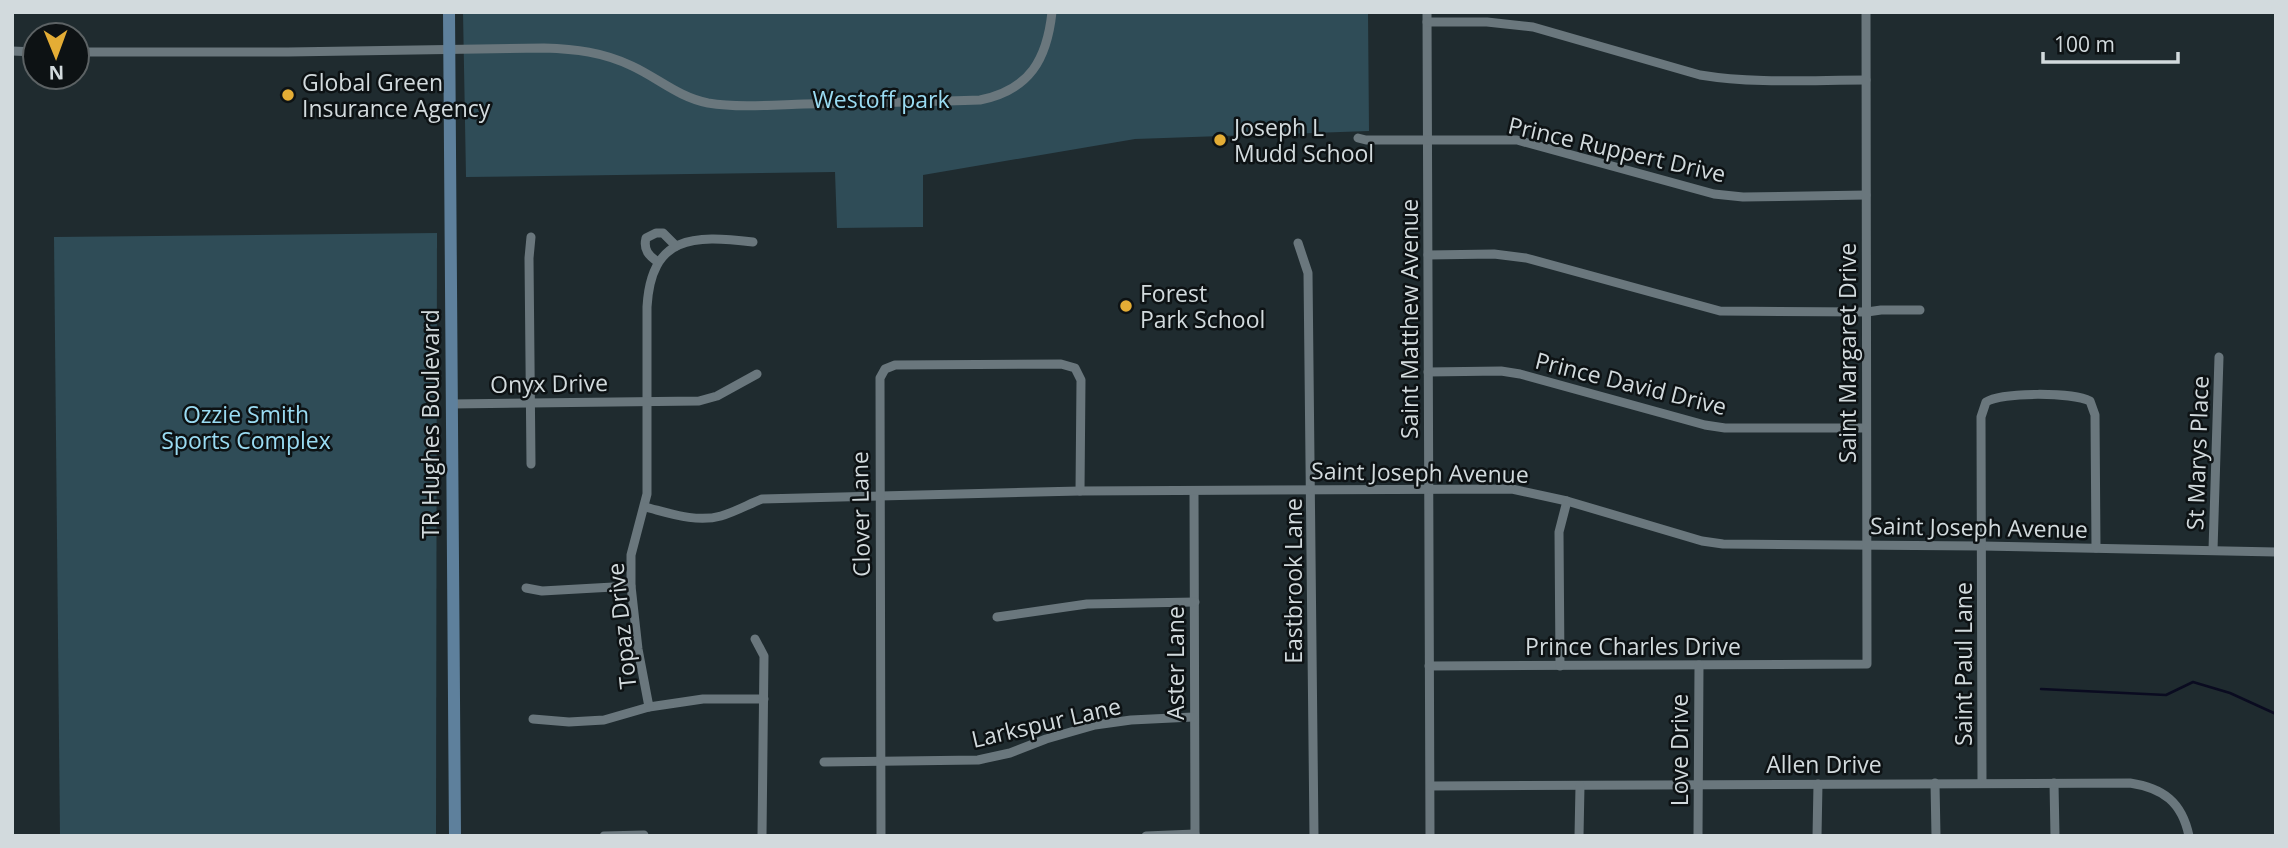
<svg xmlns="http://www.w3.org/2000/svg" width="2288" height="848" viewBox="0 0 2288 848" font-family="'Open Sans',sans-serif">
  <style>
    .green { fill: #2f4c57 }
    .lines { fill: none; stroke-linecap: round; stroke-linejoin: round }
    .stream { stroke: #0a0b20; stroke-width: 2.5 }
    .street { stroke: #6a777d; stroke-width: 9 }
    .secondary { stroke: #5e809c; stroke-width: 12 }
    .poi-dot { fill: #e4ad35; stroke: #0d1214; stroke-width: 2.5 }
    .labels { text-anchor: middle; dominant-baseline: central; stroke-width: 5; stroke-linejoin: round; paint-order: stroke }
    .poi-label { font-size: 23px; fill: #d2dadd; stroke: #0d1214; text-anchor: start }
    .park-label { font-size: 23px; fill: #9adbf2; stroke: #0d1214 }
    .street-label { font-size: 23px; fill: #d2dadd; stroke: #0d1214 }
  </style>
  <rect width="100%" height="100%" fill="#1f2b2f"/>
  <g class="green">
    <path d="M463,12H1368L1369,131L1135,139L923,175V227L837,228L835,172L466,177Z"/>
    <path d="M437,233L436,836H60L54,237Z"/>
  </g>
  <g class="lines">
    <path class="stream" d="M2041,689L2166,695L2193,682L2230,693L2276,714"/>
    <g class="street">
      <path d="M1427,12L1430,836"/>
      <path d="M1427,22H1487L1533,27L1700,75C1755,84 1811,80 1866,80"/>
      <path d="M12,51L35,52"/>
      <path d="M77,52H288L544,48C575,49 603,52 632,66C658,78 678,97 708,103C739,108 773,105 804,104C863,103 922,102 980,100C1030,90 1047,59 1052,12"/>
      <path d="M1358,138L1366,140H1517L1714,194L1743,197L1866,195"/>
      <path d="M753,242C693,235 651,235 647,307V494L631,555V586L638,649L649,707L703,699H764"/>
      <path d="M1298,243L1308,273L1314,836"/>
      <path d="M1428,255L1494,254L1526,258L1720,311L1867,312L1881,310H1920"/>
      <path d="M658,262C649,256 643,250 646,238L656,233H663L676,246"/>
      <path d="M1428,372L1501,371L1520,374L1705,425L1725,428H1866"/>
      <path d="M451,404L699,401L717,396L757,374"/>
      <path d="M531,464L529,258L531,237"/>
      <path d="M1194,491L1195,836"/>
      <path d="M645,507C669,513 696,523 721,516C735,512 749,504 762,499L1080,491L1512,489L1567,501L1702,541L1723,544L1982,546L2276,552"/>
      <path d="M2213,550L2219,357"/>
      <path d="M526,588L542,591L631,586"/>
      <path d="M997,617L1087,604L1195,602"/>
      <path d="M755,639L764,656L762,836"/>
      <path d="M1429,666L1867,664L1866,12"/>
      <path d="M1560,666L1559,532L1567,501"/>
      <path d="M533,719L569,722L604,720L649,707"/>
      <path d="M824,762L978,760L1010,753L1046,739L1095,725L1131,720L1193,717"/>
      <path d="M1935,783L1936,836"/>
      <path d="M1982,783L1981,417L1986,402C2002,392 2072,392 2090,401L2095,415L2096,548"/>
      <path d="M2054,783L2055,836"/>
      <path d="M1431,786L2130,783C2163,788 2182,802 2189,836"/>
      <path d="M604,836L644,835"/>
      <path d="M881,836L880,378L885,369L895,365L1061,364L1075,368L1081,380L1080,491"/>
      <path d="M1146,836L1195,834"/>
      <path d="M1579,836L1580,786"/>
      <path d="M1698,836L1699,665"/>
      <path d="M1817,836L1818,784"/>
    </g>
    <path class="secondary" d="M449,12L455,836"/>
  </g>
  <g class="poi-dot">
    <circle cx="288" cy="95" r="7"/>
    <circle cx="1220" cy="140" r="7"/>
    <circle cx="1126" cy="306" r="7"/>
  </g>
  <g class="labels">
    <g class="poi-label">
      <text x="302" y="82">Global Green<tspan x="302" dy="26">Insurance Agency</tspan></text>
      <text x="1234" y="127">Joseph L<tspan x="1234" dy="26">Mudd School</tspan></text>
      <text x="1140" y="293">Forest<tspan x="1140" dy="26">Park School</tspan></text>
    </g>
    <g class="park-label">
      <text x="881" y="99">Westoff park</text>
      <text x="246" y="414">Ozzie Smith<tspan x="246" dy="26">Sports Complex</tspan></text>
    </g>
    <g class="street-label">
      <text transform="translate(1617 149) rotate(13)">Prince Ruppert Drive</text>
      <text transform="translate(1409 319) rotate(-90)">Saint Matthew Avenue</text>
      <text transform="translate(1847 353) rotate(-90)">Saint Margaret Drive</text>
      <text transform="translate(549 383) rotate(-1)">Onyx Drive</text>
      <text transform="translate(1631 383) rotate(14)">Prince David Drive</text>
      <text transform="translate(430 424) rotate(-90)">TR Hughes Boulevard</text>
      <text transform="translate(2197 453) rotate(-88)">St Marys Place</text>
      <text transform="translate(1420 472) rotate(1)">Saint Joseph Avenue</text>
      <text transform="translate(860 514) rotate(-91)">Clover Lane</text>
      <text transform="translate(1979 527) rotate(1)">Saint Joseph Avenue</text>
      <text transform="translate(1293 581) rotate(-90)">Eastbrook Lane</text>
      <text transform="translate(621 626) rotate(-96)">Topaz Drive</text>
      <text x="1633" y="646">Prince Charles Drive</text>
      <text transform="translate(1175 663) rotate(-90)">Aster Lane</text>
      <text transform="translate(1963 664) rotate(-90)">Saint Paul Lane</text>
      <text transform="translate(1046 722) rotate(-13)">Larkspur Lane</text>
      <text transform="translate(1679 750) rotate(-90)">Love Drive</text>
      <text x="1824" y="764">Allen Drive</text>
    </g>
  </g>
  <rect width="2288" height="848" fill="none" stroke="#d2dadd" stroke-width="28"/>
  <g transform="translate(56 56) rotate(179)"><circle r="33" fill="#0d1214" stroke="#5c6264" stroke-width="2"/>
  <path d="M0-5L12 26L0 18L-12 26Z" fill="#e4ad35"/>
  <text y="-10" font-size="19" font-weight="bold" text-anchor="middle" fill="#d2dadd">N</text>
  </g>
  <path d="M2043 52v10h135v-10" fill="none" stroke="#d2dadd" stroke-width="3.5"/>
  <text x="2054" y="52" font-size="21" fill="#d2dadd" stroke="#0d1214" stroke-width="5" paint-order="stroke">100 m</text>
</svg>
